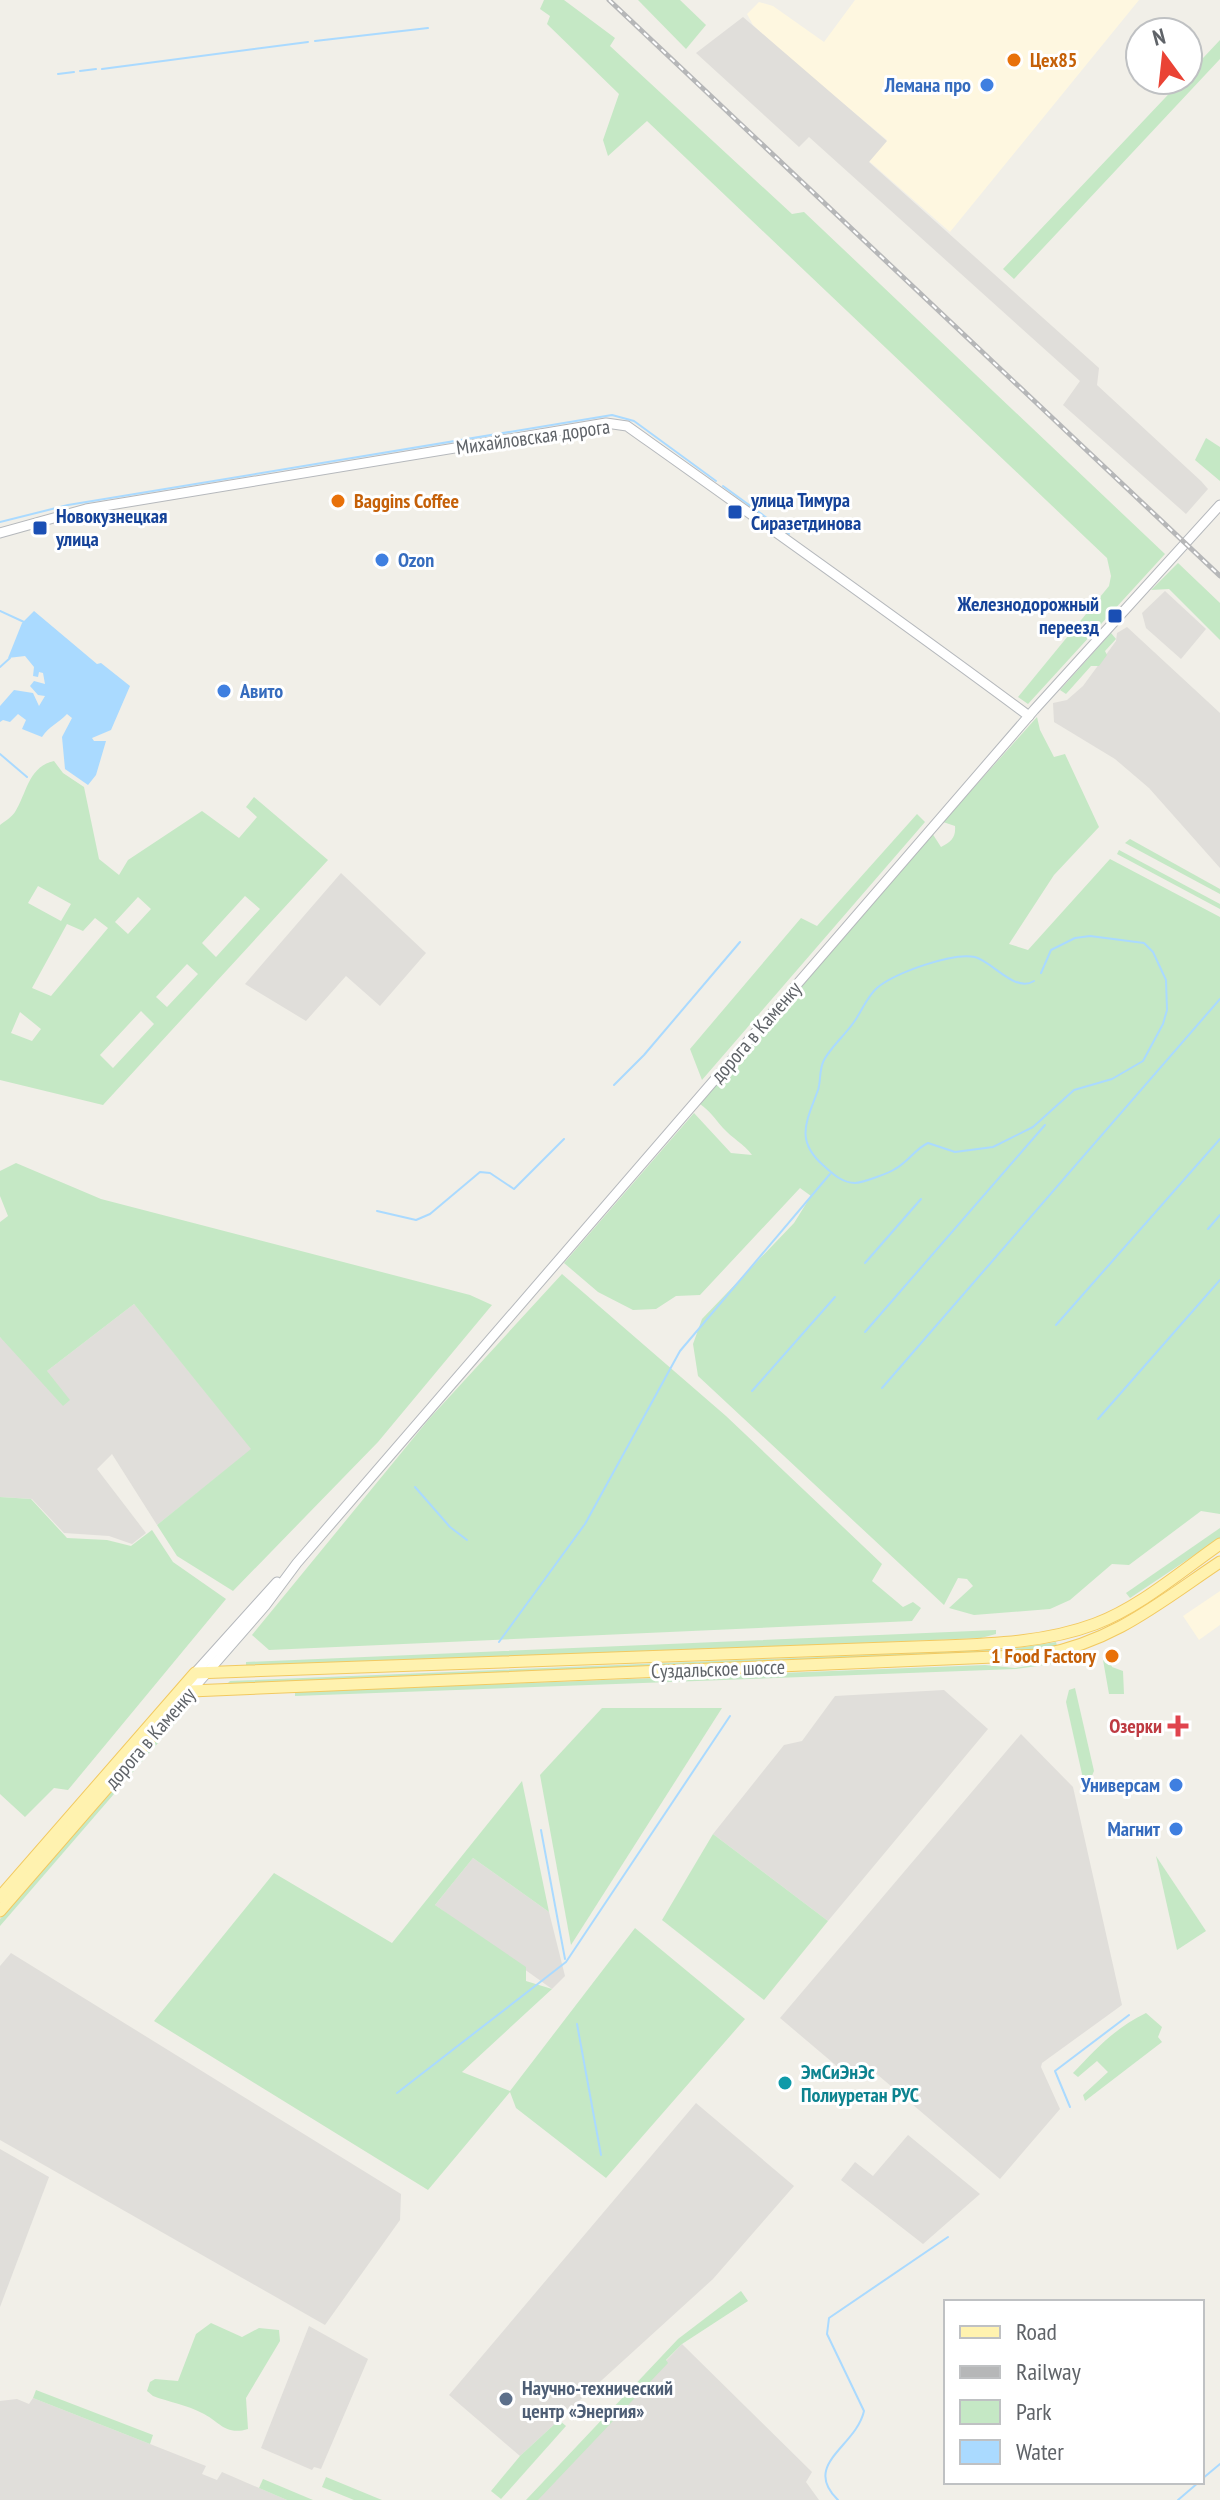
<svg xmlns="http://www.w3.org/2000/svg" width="1220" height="2500" viewBox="0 0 1220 2500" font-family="'PT Sans Narrow',sans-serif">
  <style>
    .commercial { fill: #fef7e0 }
    .industrial { fill: #e0deda }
    .green { fill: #c5e8c5; fill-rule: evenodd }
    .water { fill: #aadaff }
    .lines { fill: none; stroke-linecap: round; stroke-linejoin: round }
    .stream { stroke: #aadaff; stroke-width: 2 }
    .minor-casing { stroke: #b5b8bc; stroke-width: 11 }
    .major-casing { stroke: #f2c960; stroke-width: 13 }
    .minor { stroke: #fff; stroke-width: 9 }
    .major { stroke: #fff2af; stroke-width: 11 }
    .rail-casing { stroke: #b6b7b8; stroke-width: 5 }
    .rail { stroke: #fff; stroke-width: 2; stroke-dasharray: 6; stroke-linecap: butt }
    .food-dot { fill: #e8710a; stroke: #fff; stroke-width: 3 }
    .shop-dot { fill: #3f7fe0; stroke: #fff; stroke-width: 3 }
    .transit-dot { fill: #1a4fb4; stroke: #fff; stroke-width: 3 }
    .health-dot { fill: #e0444e; stroke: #fff; stroke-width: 3 }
    .culture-dot { fill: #0f9aa8; stroke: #fff; stroke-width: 3 }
    .service-dot { fill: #5c6f8a; stroke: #fff; stroke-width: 3 }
    .labels { text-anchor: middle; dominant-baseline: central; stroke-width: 6; stroke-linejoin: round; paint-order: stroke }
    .food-label { font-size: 20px; font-weight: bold; fill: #c56008; stroke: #fff; text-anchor: start }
    .shop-label { font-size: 20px; font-weight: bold; fill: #366cbe; stroke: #fff; text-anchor: end }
    .street-label { font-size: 20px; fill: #5f6368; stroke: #fff }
    .transit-label { font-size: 20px; font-weight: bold; fill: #164399; stroke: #fff; text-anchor: start }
    .health-label { font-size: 20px; font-weight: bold; fill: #be3a42; stroke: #fff; text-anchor: end }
    .culture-label { font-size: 20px; font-weight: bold; fill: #0d838f; stroke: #fff; text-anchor: start }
    .service-label { font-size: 20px; font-weight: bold; fill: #4e5e75; stroke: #fff; text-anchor: start }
  </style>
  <rect width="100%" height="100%" fill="#f1efe8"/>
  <g class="commercial">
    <path d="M855,0H1139L950,232L869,161L887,140L791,60L753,25L747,14L759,2L773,6L824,42Z"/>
    <path d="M1220,1591V1625L1199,1640L1183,1616Z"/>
  </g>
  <g class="industrial">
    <path d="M743,17L887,141L869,162L1099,368L1097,385L1201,481L1208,489L1186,514L1063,405L1080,381L809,137L799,147L696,53Z"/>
    <path d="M1165,591L1206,629L1181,659L1146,628L1142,613Z"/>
    <path d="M1127,627L1220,713V868L1149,788L1115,759L1054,722L1053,703L1067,700L1083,686L1116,641L1117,633Z"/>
    <path d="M341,873L426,953L380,1006L346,976L306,1021L245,984Z"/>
    <path d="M134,1304L252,1449L157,1525L112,1454L97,1469L146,1533L132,1544L109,1536L64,1533L32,1499L0,1497V1337L47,1371Z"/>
    <path d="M944,1690L988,1729L828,1921L713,1834L784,1745L802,1741L835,1696Z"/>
    <path d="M1021,1734L1073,1787L1122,2005L1042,2063L1041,2067L1060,2109L1000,2179L865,2064L852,2079L780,2018Z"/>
    <path d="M473,1858L549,1912L565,1976L552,1989L435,1905Z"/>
    <path d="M11,1953L401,2194L400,2220L325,2325L0,2140V1966Z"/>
    <path d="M696,2103L794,2186L713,2279L569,2410L561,2404L553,2414L559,2420L520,2456L449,2395Z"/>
    <path d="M908,2135L980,2194L923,2244L841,2180L855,2162L873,2176Z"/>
    <path d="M0,2149L49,2177L0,2307Z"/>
    <path d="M309,2326L368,2359L321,2469L314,2467L312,2470L261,2448Z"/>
    <path d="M682,2344L812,2472L806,2482L819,2500H534Z"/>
    <path d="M33,2398L206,2466L202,2474L217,2480L222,2472L287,2500H0V2401L17,2399L29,2404Z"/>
  </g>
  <g class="green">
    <path d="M544,0H564L615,38L610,46L792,214L804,212L1165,554L1028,704L1018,697L1109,586L1111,576L1107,558L647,121L608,156L603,140L619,94L547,24L550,16L540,9Z"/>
    <path d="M638,0H680L706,25L686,49Z"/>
    <path d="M1220,40V59L1014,279L1003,269L1182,80H1188V74Z"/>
    <path d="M1206,438L1220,447V481L1195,460Z"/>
    <path d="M1178,563L1220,603V640L1169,589L1151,590Z"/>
    <path d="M1111,633L1116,639L1105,651L1107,655L1099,666H1091L1066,694L1060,690Z"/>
    <path d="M1037,717L1040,730L1054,757L1065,754L1099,827L1054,875L1009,944L1028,950L1110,859L1220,917V1514L1201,1511L1129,1565L1112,1564L1070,1600L1050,1609L974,1615L949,1608L973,1586L967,1579L958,1578L944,1605L698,1376L693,1344L702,1319L794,1223L811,1196L800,1188L700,1295L676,1296L656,1309L633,1310L598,1292L564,1263L694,1113L731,1153L752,1155C744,1144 732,1138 723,1128C715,1119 710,1111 700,1104L932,833L941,847C951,842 956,838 955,826L943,822Z"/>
    <path d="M54,761L63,773L84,787L99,859L119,875L128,860L202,811L239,838L257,817L246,807L254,797L328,860L103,1105L0,1080V825C5,821 12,817 15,812C27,793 28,767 54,761ZM38,886L71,904L61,921L28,903ZM245,896L260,909L216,957L202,943ZM138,897L151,909L128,934L115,922ZM95,918L108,928L51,996L32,988L67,924L83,931ZM187,964L198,974L167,1007L156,997ZM141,1011L154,1024L113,1068L100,1055ZM20,1012L41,1029L32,1041L11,1033Z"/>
    <path d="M917,814L925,822L702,1080L690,1049L801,918L817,926Z"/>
    <path d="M1130,839L1220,889V894L1125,843Z"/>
    <path d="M1119,850L1220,904V909L1117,854Z"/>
    <path d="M16,1163L101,1199L470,1295L492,1305L378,1442L233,1591L177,1556L157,1525L251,1449L134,1304L47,1371L70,1400L63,1406L0,1337V1222L8,1216L0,1196V1171Z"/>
    <path d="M562,1274L726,1416L882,1564L872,1581L903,1607L913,1602L921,1608L912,1621L269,1650L252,1635L429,1419Z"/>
    <path d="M0,1497L31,1499L67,1538L107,1540L131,1546L152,1530L173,1562L226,1599L68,1790L54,1788L25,1817L0,1794Z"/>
    <path d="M1220,1528V1538L1130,1598L1126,1593Z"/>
    <path d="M996,1630V1634L981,1638L326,1666L290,1664L246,1665V1662Z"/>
    <path d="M1056,1642L1057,1646L1034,1650L226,1685L230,1681L1011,1649Z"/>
    <path d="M1103,1660L1110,1661L1112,1667L1123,1671L1124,1694H1109Z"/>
    <path d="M1059,1661V1663L1016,1669L295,1696V1692L985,1665L1015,1668Z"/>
    <path d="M1075,1688L1094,1771L1091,1778L1084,1783L1066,1702L1069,1690Z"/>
    <path d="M602,1708H722L571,1945L540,1775Z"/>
    <path d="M180,1712L183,1714L0,1926V1919Z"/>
    <path d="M522,1781L549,1912L473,1858L435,1905L526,1967V1981L552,1989L462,2072L510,2091L635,1928L745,2019L606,2178L516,2108L510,2092L428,2190L154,2021L274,1873L392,1943Z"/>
    <path d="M713,1834L828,1921L764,2000L662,1920Z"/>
    <path d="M1156,1856L1206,1931L1177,1950Z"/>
    <path d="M1146,2013L1162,2027L1158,2037L1162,2042L1085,2101L1083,2095L1108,2072L1097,2061L1078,2077L1073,2073C1096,2049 1115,2028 1146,2013Z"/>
    <path d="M741,2291L748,2301L682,2344L666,2360L668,2363L538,2500H526L678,2339Z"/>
    <path d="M211,2323L242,2337L259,2328L279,2330L280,2341L246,2398L248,2429C225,2436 219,2421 202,2413C187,2405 169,2402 153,2396L147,2391L150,2382L155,2379L178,2381L196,2334Z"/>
    <path d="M36,2390L153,2435L150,2444L33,2398Z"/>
    <path d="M559,2420L566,2426L501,2499L491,2491L520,2456Z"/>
    <path d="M326,2477L382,2500H354L322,2487Z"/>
    <path d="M263,2479L313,2500H287L259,2488Z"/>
  </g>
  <path class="water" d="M34,611L97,664L101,663L130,686L111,730L92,738L94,741H106L96,775L88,785L65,769L62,737L72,718L67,714C59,723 49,726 42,737L22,729L26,720L18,714L10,722L3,720L0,722V706L14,690L33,693L39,706L45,696L38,695L30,686L34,681L45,684L43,673L39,672L38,677L33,676L34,667L25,656L8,658L22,623Z"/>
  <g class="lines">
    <g class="stream">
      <path d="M315,41L428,28"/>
      <path d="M102,69L308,42"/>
      <path d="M80,71L96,69"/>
      <path d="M58,74L74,72"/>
      <path d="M723,486L789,534"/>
      <path d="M0,522L68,505L612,415L634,421L716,481"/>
      <path d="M0,611L24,622"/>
      <path d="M0,667L10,658"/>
      <path d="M0,754L27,777"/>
      <path d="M1034,981C1015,993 993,962 975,957C952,952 896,973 878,987C867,996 862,1011 854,1022C845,1035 831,1047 824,1060C819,1069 821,1081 818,1090C807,1121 794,1140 824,1166C832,1173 842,1183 855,1183C862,1183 889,1173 895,1169C908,1162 915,1149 928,1143L955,1152L993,1147L1033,1127L1074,1090L1112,1079L1143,1061L1163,1024L1167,1010L1166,980L1153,952L1144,943L1090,936L1075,938L1051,950L1041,973"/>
      <path d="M614,1085L644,1055L740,942"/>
      <path d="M377,1211L416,1220L430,1214L480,1172L490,1173L514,1189L564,1139"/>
      <path d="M1208,1229L1220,1215"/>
      <path d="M865,1263L921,1199"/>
      <path d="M1056,1325L1220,1139"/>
      <path d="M865,1332L1045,1125"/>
      <path d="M882,1388L1220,999"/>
      <path d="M752,1391L835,1297"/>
      <path d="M1098,1419L1220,1280"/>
      <path d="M415,1487L450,1527L467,1540"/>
      <path d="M499,1642L585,1524L680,1351L830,1174"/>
      <path d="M541,1830L565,1959"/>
      <path d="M577,2024L601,2155"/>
      <path d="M397,2093L566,1962L730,1716"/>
      <path d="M1070,2107L1055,2071L1129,2015"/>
      <path d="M1202,2479L1220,2464"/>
      <path d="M838,2500C801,2464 856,2447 864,2411L827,2334L829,2318L948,2237"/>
      <path d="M1178,2500L1199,2482"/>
    </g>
    <defs>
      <g id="minor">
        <path d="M0,533L86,509L606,423L627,426C762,522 896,617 1029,716"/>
        <path d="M195,1673L277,1582"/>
        <path d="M190,1689L191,1691L265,1606L297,1563L1034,710L1220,505"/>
      </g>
      <g id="major">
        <path d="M0,1897L195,1673L943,1646C994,1644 1047,1642 1095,1624C1140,1607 1180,1572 1220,1544"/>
        <path d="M0,1911L191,1691L1041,1655C1115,1641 1160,1602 1220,1562"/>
      </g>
    </defs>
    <use href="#minor" class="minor-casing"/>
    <use href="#major" class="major-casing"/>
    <use href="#minor" class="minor"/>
    <use href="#major" class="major"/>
    <defs>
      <path id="rail" d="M609,0L1220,576"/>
    </defs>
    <use href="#rail" class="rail-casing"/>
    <use href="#rail" class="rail"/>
  </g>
  <g class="food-dot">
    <circle cx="1014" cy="60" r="8"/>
    <circle cx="338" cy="501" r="8"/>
    <circle cx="1112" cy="1656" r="8"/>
  </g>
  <g class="shop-dot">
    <circle cx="987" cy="85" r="8"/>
    <circle cx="382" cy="560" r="8"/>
    <circle cx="224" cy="691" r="8"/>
    <circle cx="1176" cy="1785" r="8"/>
    <circle cx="1176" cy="1829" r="8"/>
  </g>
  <g class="transit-dot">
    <rect x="727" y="504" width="16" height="16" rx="4"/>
    <rect x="32" y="520" width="16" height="16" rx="4"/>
    <rect x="1107" y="608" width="16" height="16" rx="4"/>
  </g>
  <path class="health-dot" d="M1174 1714h8v8h8v8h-8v8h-8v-8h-8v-8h8z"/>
  <circle class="culture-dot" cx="785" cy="2083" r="8"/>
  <circle class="service-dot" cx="506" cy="2399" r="8"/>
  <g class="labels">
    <g class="food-label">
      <text x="1030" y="60">Цех85</text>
      <text x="354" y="501">Baggins Coffee</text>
      <text x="1096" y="1656" text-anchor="end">1 Food Factory</text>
    </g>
    <g class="shop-label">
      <text x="971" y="85">Лемана про</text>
      <text x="398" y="560" text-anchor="start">Ozon</text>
      <text x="240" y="691" text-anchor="start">Авито</text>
      <text x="1160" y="1785">Универсам</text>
      <text x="1160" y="1829">Магнит</text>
    </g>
    <g class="street-label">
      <text transform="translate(533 437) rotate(-8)">Михайловская дорога</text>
      <text transform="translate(756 1032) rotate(-49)">дорога в Каменку</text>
      <text transform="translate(718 1669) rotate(-2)">Суздальское шоссе</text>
      <text transform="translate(150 1738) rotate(-49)">дорога в Каменку</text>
    </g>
    <g class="transit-label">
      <text x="751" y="500">улица Тимура<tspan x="751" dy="23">Сиразетдинова</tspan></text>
      <text x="56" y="516">Новокузнецкая<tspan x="56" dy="23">улица</tspan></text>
      <text x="1099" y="604" text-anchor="end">Железнодорожный<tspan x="1099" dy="23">переезд</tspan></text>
    </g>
    <g class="health-label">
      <text x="1162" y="1726">Озерки</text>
    </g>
    <g class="culture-label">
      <text x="801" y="2072">ЭмСиЭнЭс<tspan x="801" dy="23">Полиуретан РУС</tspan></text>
    </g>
    <g class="service-label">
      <text x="522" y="2388">Научно-технический<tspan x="522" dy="23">центр «Энергия»</tspan></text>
    </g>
  </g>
  <rect x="944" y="2300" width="260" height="184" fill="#ffffff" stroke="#bfc1c3" stroke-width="2"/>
  <rect x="960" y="2326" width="40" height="12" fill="#fff2af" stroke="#bfc1c3" stroke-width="2"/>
  <text x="1016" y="2340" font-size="24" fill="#5f6368">Road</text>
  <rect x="960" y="2366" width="40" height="12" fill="#b6b7b8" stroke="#bfc1c3" stroke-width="2"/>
  <text x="1016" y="2380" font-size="24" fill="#5f6368">Railway</text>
  <rect x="960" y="2400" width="40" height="24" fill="#c5e8c5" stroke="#bfc1c3" stroke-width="2"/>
  <text x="1016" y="2420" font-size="24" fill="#5f6368">Park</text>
  <rect x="960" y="2440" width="40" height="24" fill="#aadaff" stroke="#bfc1c3" stroke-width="2"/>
  <text x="1016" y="2460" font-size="24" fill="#5f6368">Water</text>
  <g transform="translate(1164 56) rotate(345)"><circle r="38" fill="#ffffff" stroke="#bfc1c3" stroke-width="2"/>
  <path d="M0-6L14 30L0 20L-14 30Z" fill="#ea4335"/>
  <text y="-12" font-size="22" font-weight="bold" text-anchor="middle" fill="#5f6368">N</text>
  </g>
</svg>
